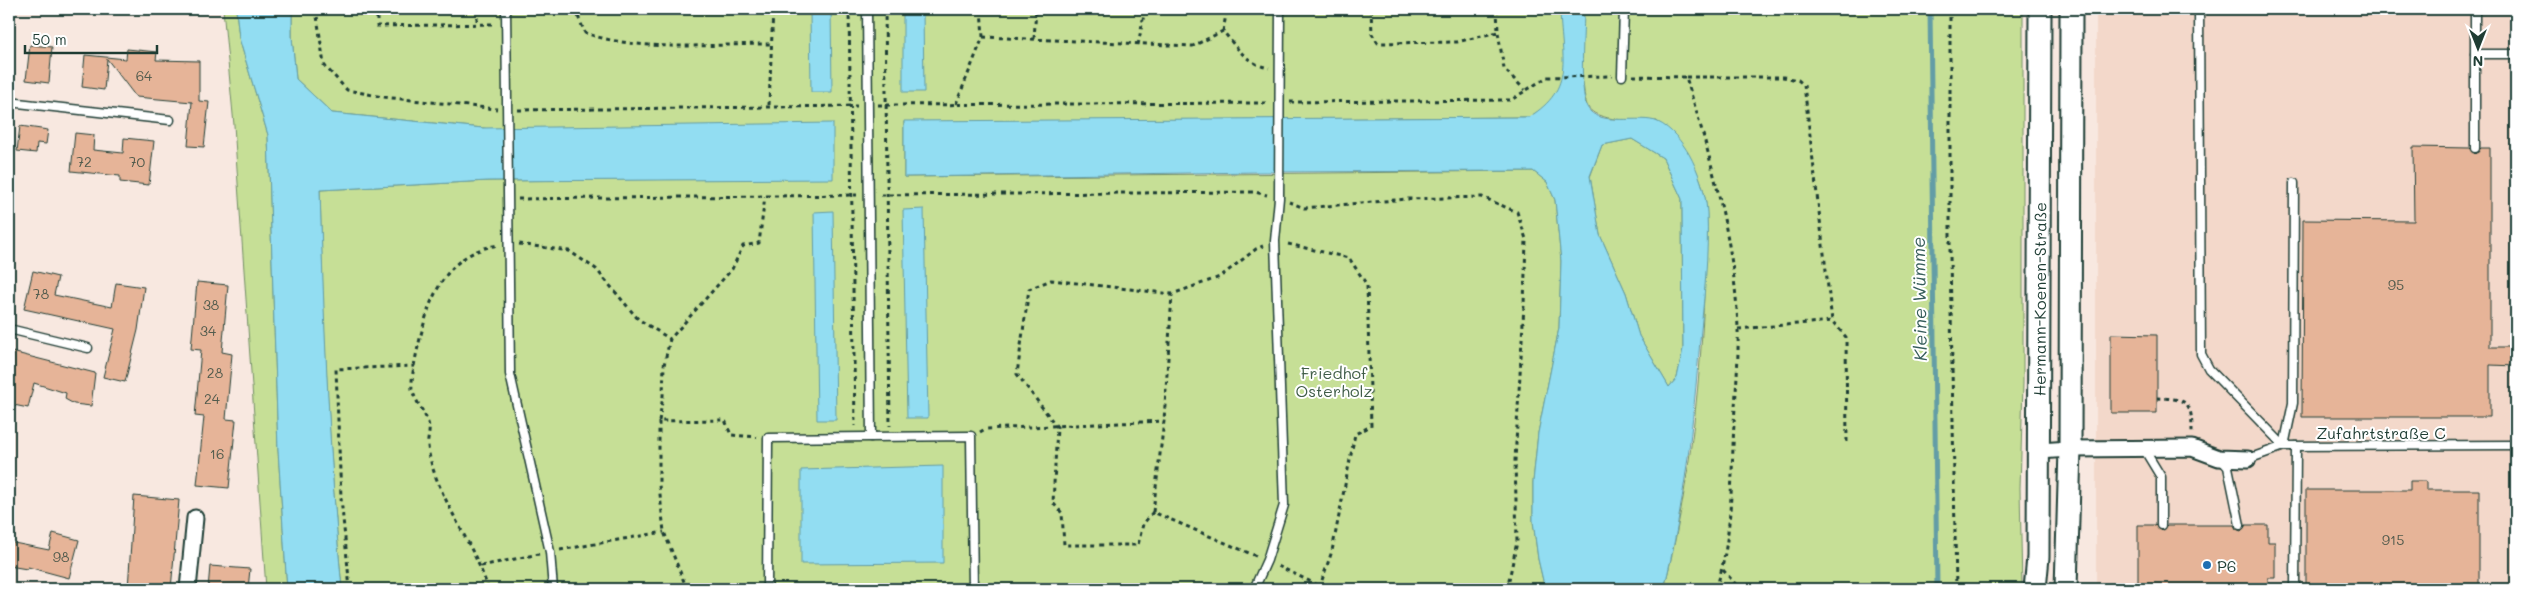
<svg xmlns="http://www.w3.org/2000/svg" width="2525" height="598" viewBox="0 0 2525 598" font-family="Mali,sans-serif">
  <style>
    .built { fill: #f3d8ca }
    .green { fill: #c6df96; stroke: #728e65 }
    .water { fill: #92ddf2; stroke: #649da6; fill-rule: evenodd }
    .lines { fill: none; stroke-linecap: round; stroke-linejoin: round }
    .stream { stroke: #649da6; stroke-width: 5 }
    .building { fill: #e6b498; stroke: #1f3d34 }
    .lane-casing { stroke: #1f3d34; stroke-width: 11 }
    .street-casing { stroke: #1f3d34; stroke-width: 19 }
    .secondary-casing { stroke: #1f3d34; stroke-width: 25 }
    .path { stroke: #1f3d34; stroke-width: 3; stroke-dasharray: 4 4; stroke-linecap: butt }
    .lane { stroke: #fff; stroke-width: 8 }
    .street { stroke: #fff; stroke-width: 15 }
    .secondary { stroke: #fff; stroke-width: 21 }
    .poi-dot { fill: #1f6fb2; stroke: #fff; stroke-width: 2 }
    .labels { text-anchor: middle; dominant-baseline: central; stroke-width: 4; stroke-linejoin: round; paint-order: stroke }
    .number-label { font-size: 14px; fill: #515b4d }
    .street-label { font-size: 16px; fill: #1f3d34; stroke: #fff }
    .park-label { font-size: 16px; fill: #405d48; stroke: #fff }
    .poi-label { font-size: 16px; fill: #1f3d34; stroke: #fff; text-anchor: start }
    .water-label { font-size: 18px; font-style: italic; fill: #365d5a; stroke: #fff }
  </style>
  <rect width="100%" height="100%" fill="#f8e8e0"/>
  <filter id="ink" filterUnits="userSpaceOnUse"><feTurbulence type="fractalNoise" baseFrequency=".02" numOctaves="2"/><feDisplacementMap in="SourceGraphic" scale="10" xChannelSelector="R" yChannelSelector="G"/><feConvolveMatrix kernelMatrix="1 2 1 2 8 2 1 2 1" color-interpolation-filters="sRGB"/></filter>
  <g filter="url(#ink)">
    <path class="built" d="M2096,9H2516V589H2100V584H2096Z"/>
    <g class="green">
      <path d="M223,9H236L239,38L268,135L278,450L287,589H266L234,125Z"/>
      <path d="M292,9H2023V383L2020,488L2022,589H1664C1690,485 1702,375 1705,267C1706,240 1710,211 1702,185C1692,155 1678,143 1657,121C1640,120 1593,123 1587,105C1584,98 1584,89 1583,82L1558,93L1545,107L1529,117L904,122V177L1533,171L1547,182L1555,200L1561,261L1559,328L1538,433L1533,482V521L1538,559L1545,589H342C329,456 323,324 320,190L488,181L833,178L483,128L332,113L296,79L292,37Z"/>
      <path d="M1632,139L1663,158L1682,199L1683,349L1677,378L1669,387L1639,336L1626,293L1600,235L1590,177L1602,145Z"/>
    </g>
    <g class="water">
      <path d="M236,9H292V37L296,79L332,113L483,128L833,123V179L488,181L320,190C324,324 329,456 342,589H287L278,450L268,135L239,38Z"/>
      <path d="M810,9H831L832,92H811Z"/>
      <path d="M903,9H923L924,92H903Z"/>
      <path d="M1560,9H1584C1584,30 1579,90 1587,107C1598,128 1641,114 1658,122C1671,128 1682,142 1689,154C1698,170 1706,193 1707,212C1709,254 1704,298 1700,340C1693,424 1684,507 1664,589H1545L1538,559L1533,521V482L1538,433L1559,328L1561,261L1555,200L1547,182L1533,171L1260,172L904,177V121L1529,117C1576,88 1561,57 1560,9ZM1632,139L1663,158L1682,199L1683,349L1677,378L1669,387L1639,336L1626,293L1600,235L1590,176L1602,145Z"/>
      <path d="M924,209L928,418H907L903,210Z"/>
      <path d="M833,211L836,420H817L814,212Z"/>
      <path d="M943,466V563L801,564V470Z"/>
    </g>
    <g class="lines">
      <path class="stream" d="M1930,9L1937,589"/>
    </g>
    <g class="building">
      <path d="M30,45L52,47L49,83L26,80Z"/>
      <path d="M127,49L157,52L156,60L199,61V101L209,102L204,147L188,146L192,102L136,97L107,59L104,90L82,87L85,55L126,59Z"/>
      <path d="M20,126L48,130L46,144L37,143L36,153L17,151Z"/>
      <path d="M75,133L94,135L93,150L123,153L124,138L154,141L149,185L120,182V176L71,171Z"/>
      <path d="M2413,147L2469,148L2475,154L2481,148H2490V347H2516V366L2490,365V417H2302L2303,220L2414,221Z"/>
      <path d="M33,271L58,277L54,295L112,307L116,283L144,287L138,330L125,382L103,377L115,329L24,309Z"/>
      <path d="M197,282L228,285L222,352L232,354L226,419L236,420L229,488L197,485L204,417L195,416L201,350L191,349Z"/>
      <path d="M2111,334L2157,335V413H2111Z"/>
      <path d="M12,352L95,373L91,406L74,404L65,399L66,393L34,383L28,408L9,404V364Z"/>
      <path d="M2410,481H2426V490H2479V589H2306V490H2410Z"/>
      <path d="M134,496L179,500L171,589H128Z"/>
      <path d="M2138,525H2155L2161,531L2167,525H2234L2236,529L2241,531L2246,525H2268V542H2275V578H2268V589H2138Z"/>
      <path d="M53,533L79,540L69,578L28,567L27,569L9,566V542L49,550Z"/>
      <path d="M210,566L250,569L248,589H208Z"/>
    </g>
    <g class="lines">
      <defs>
        <g id="lane">
          <path d="M506,9L510,374L550,552L553,589"/>
          <path d="M867,9L871,437"/>
          <path d="M2199,9L2201,354L2209,369L2284,446"/>
          <path d="M2475,9V148"/>
          <path d="M2475,54H2516"/>
          <path d="M1622,76L1624,9"/>
          <path d="M9,102L170,120"/>
          <path d="M9,329L88,348"/>
          <path d="M2284,446L2293,403L2294,183"/>
          <path d="M2144,449L2161,477V525"/>
          <path d="M2221,459L2228,467L2240,525"/>
          <path d="M2248,459L2284,446L2516,445"/>
          <path d="M767,589L768,438L971,436L973,589"/>
          <path d="M1254,589L1267,560L1284,505L1275,241L1279,198L1280,9"/>
          <path d="M2295,589L2296,446"/>
        </g>
        <g id="street">
          <path d="M2039,451L2070,449L2192,448L2219,458L2248,459"/>
          <path d="M188,589L195,518"/>
        </g>
        <g id="secondary">
          <path id="s1" d="M2035,589L2038,557L2040,9"/>
          <path d="M2066,589L2070,449L2071,9"/>
        </g>
      </defs>
      <use href="#lane" class="lane-casing"/>
      <use href="#street" class="street-casing"/>
      <use href="#secondary" class="secondary-casing"/>
      <g class="path">
        <path d="M316,9L324,65L347,90L383,97L497,109"/>
        <path d="M377,9V26L494,24"/>
        <path d="M477,9V24"/>
        <path d="M575,9L585,33C643,53 710,44 771,44"/>
        <path d="M849,9L855,426"/>
        <path d="M885,9L890,426"/>
        <path d="M1371,9L1372,34L1378,43L1457,42L1498,32"/>
        <path d="M1497,9L1498,32L1504,69L1525,90"/>
        <path d="M1950,9V255L1956,589"/>
        <path d="M1223,31L1227,9"/>
        <path d="M983,37L1193,46L1223,31C1236,47 1247,64 1269,68"/>
        <path d="M1034,39L1036,9"/>
        <path d="M1138,45L1145,9"/>
        <path d="M1633,76L1686,77C1711,159 1735,243 1738,329C1739,368 1734,408 1733,447C1731,494 1731,544 1716,589"/>
        <path d="M1686,77H1783L1798,80L1804,85L1832,321L1846,337L1847,444"/>
        <path d="M1290,102L1511,100L1547,77L1612,76"/>
        <path d="M956,104L983,37L981,9"/>
        <path d="M769,105L773,9"/>
        <path d="M878,105L1269,103"/>
        <path d="M518,110L857,106"/>
        <path d="M881,195L1255,192L1267,195"/>
        <path d="M518,199L857,195"/>
        <path d="M1289,202L1304,208L1407,199L1482,197L1517,212L1526,239L1524,305L1515,460L1517,542L1507,589"/>
        <path d="M519,244L569,251L596,269L638,319L670,339"/>
        <path d="M1288,244L1349,258L1367,285L1371,426L1355,434L1332,551L1319,589"/>
        <path d="M1738,329L1832,321"/>
        <path d="M2157,398C2188,399 2192,401 2192,433"/>
        <path d="M659,421L663,396L664,365L670,339L732,269L743,246L759,243L765,197"/>
        <path d="M980,432L985,429L1164,421"/>
        <path d="M1153,512L1164,421L1172,294"/>
        <path d="M560,550L664,532"/>
        <path d="M1256,556L1153,512L1143,524L1138,545H1064L1062,513L1053,503L1057,427L1017,374L1029,289L1051,280L1172,294L1220,277L1256,249L1263,246"/>
        <path d="M481,566L539,554"/>
        <path d="M1278,566L1326,589"/>
        <path d="M1723,570L1740,589"/>
        <path d="M350,589L341,498L336,369L415,366"/>
        <path d="M488,589C475,544 432,490 428,446C427,440 430,433 429,427C427,414 415,402 412,389C410,373 425,315 432,300C446,269 464,251 498,245"/>
        <path d="M687,589L664,532L659,485V421L725,420L731,435L757,437"/>
      </g>
      <use href="#lane" class="lane"/>
      <use href="#street" class="street"/>
      <use href="#secondary" class="secondary"/>
    </g>
  </g>
  <circle class="poi-dot" cx="2207" cy="565" r="5"/>
  <g class="labels">
    <g class="number-label">
      <text x="144" y="75">64</text>
      <text x="84" y="161">72</text>
      <text x="137" y="161">70</text>
      <text x="2396" y="284">95</text>
      <text x="41" y="293">78</text>
      <text x="211" y="304">38</text>
      <text x="208" y="330">34</text>
      <text x="215" y="372">28</text>
      <text x="212" y="398">24</text>
      <text x="217" y="453">16</text>
      <text x="2393" y="539">915</text>
      <text x="61" y="556">98</text>
    </g>
    <g class="street-label">
      <text stroke="none"><textPath href="#s1" startOffset="290">Hermann-Koenen-Straße</textPath></text>
      <text x="2381" y="432">Zufahrtstraße C</text>
    </g>
    <g class="park-label">
      <text x="1334" y="372">Friedhof<tspan x="1334" dy="18">Osterholz</tspan></text>
    </g>
    <g class="poi-label">
      <text x="2217" y="565">P6</text>
    </g>
    <g class="water-label">
      <text transform="translate(1919 299) rotate(-91)">Kleine Wümme</text>
    </g>
  </g>
  <rect width="2525" height="598" fill="none" stroke="#fff" stroke-width="30"/>
  <rect x="15" y="15" width="2495" height="568" fill="none" stroke="#1f3d34" stroke-width="2" filter="url(#ink)"/>
  <g transform="translate(2478 48) rotate(180)" stroke="#ffffff" stroke-width="4" paint-order="stroke">
  <path d="M0-4L9 19L0 12L-9 19Z" fill="#1f3d34"/>
  <text y="-8" font-size="14" font-weight="bold" text-anchor="middle" fill="#1f3d34">N</text>
  </g>
  <path d="M25 45v8h132v-8" fill="none" stroke="#1f3d34" stroke-width="2.5"/>
  <text x="32" y="45" font-size="15" fill="#1f3d34" stroke="#ffffff" stroke-width="4" paint-order="stroke">50 m</text>
</svg>
